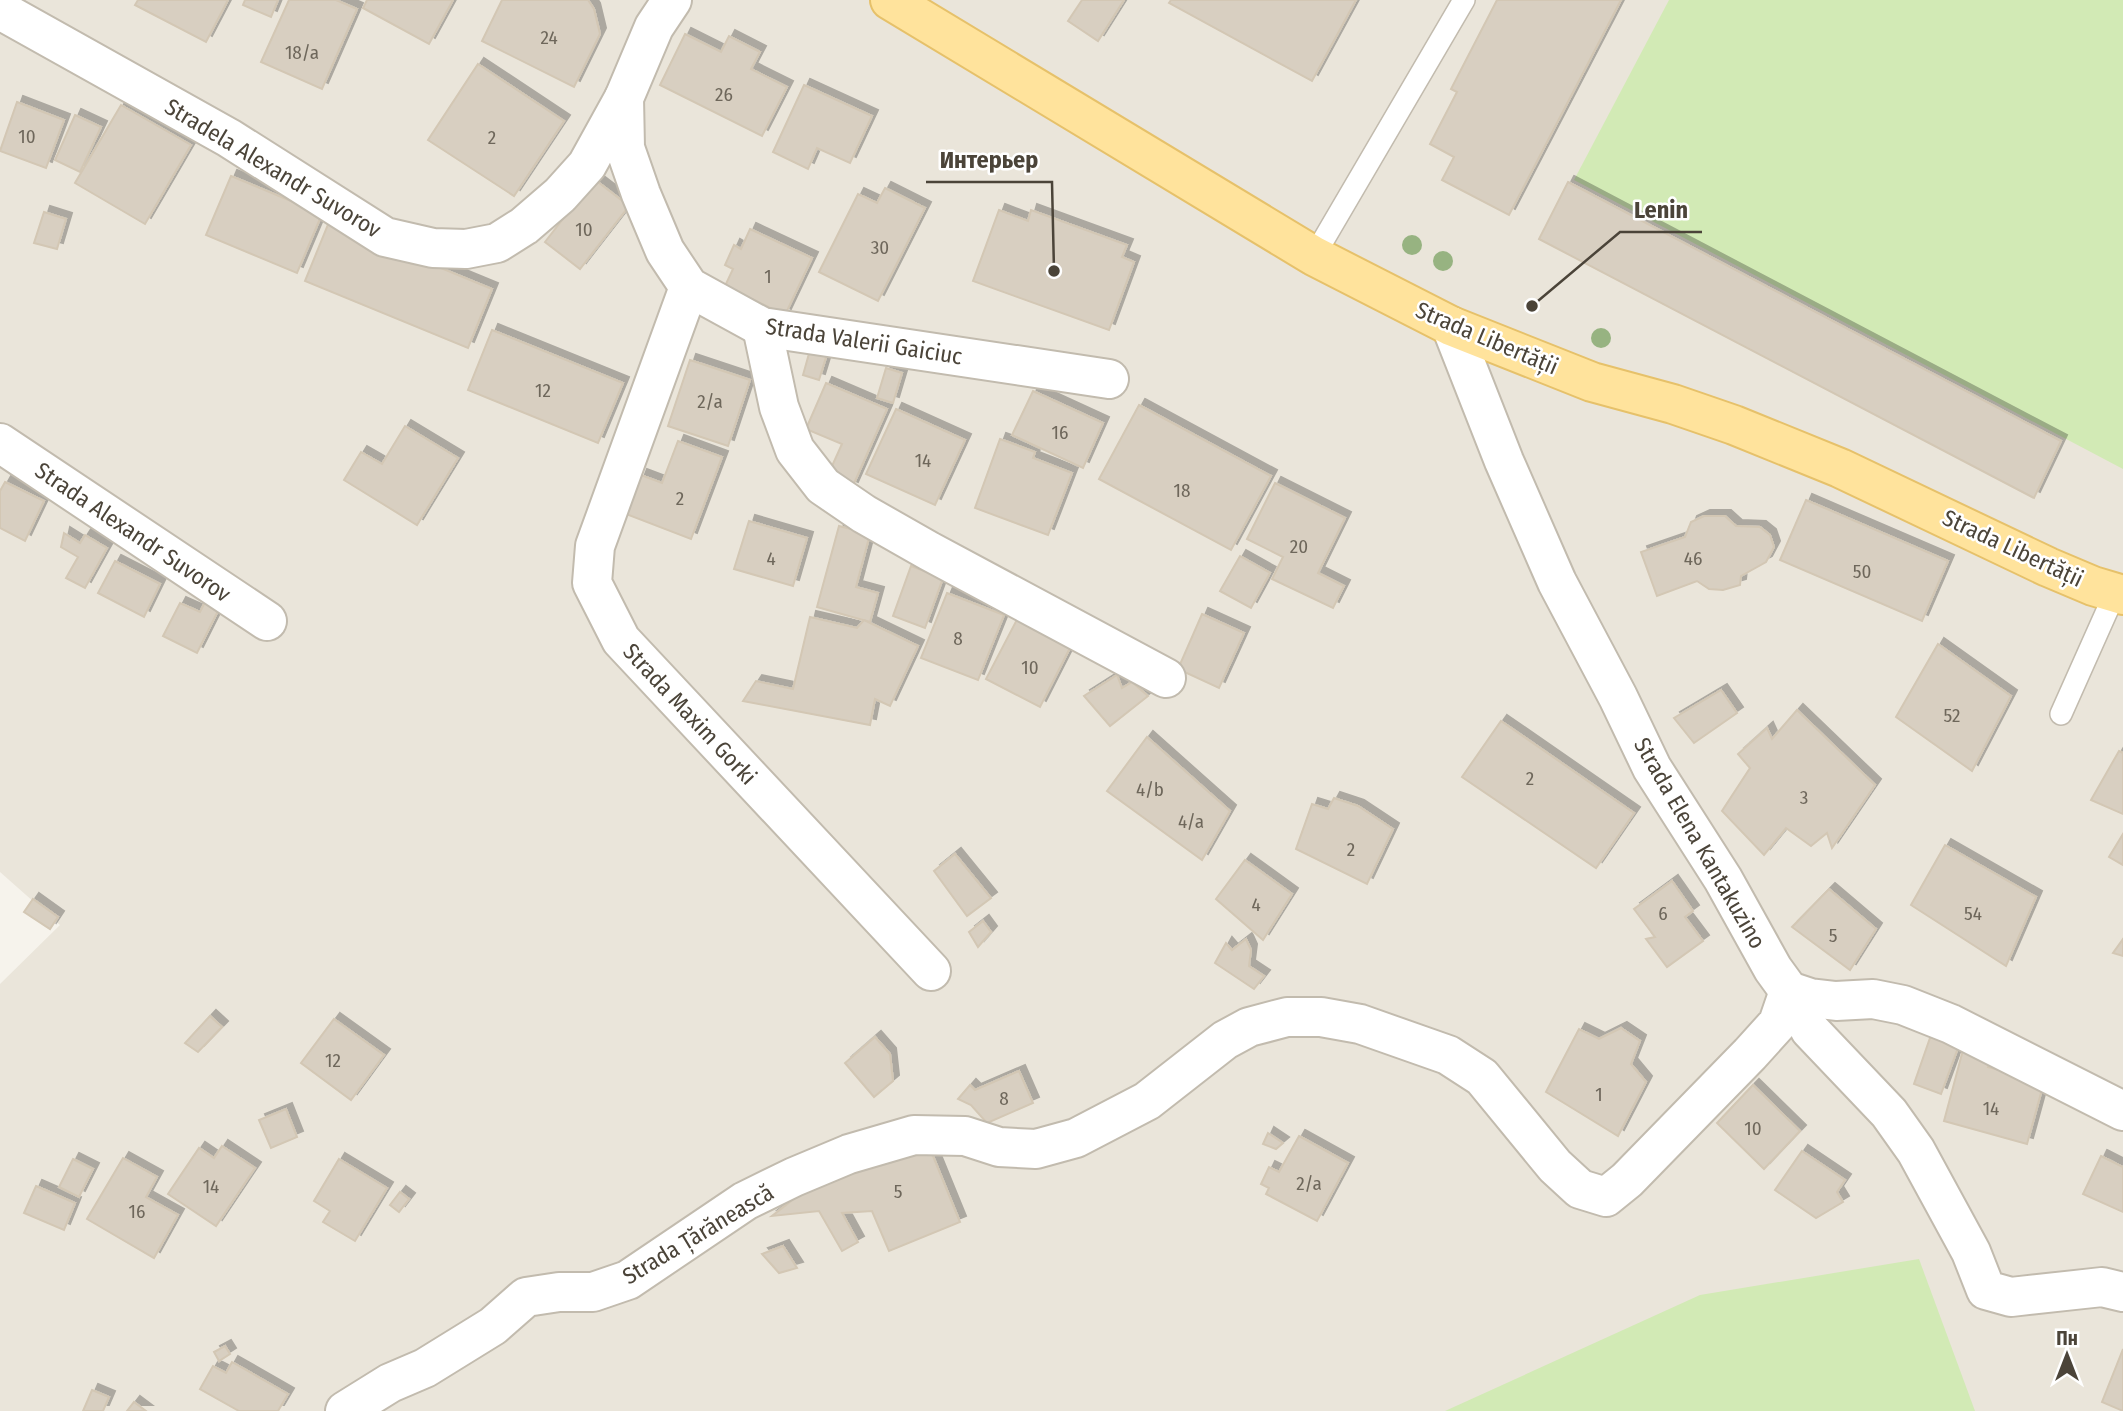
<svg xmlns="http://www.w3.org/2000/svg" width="2123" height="1411" viewBox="0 0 2123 1411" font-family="'Fira Sans Condensed',sans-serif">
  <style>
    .residential { fill: #eae5da }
    .green { fill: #d2eab5 }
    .building { fill: #d8cfc1; stroke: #d3c7b4; stroke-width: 2; filter: url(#shadow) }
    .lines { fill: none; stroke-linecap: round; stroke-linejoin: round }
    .lane-casing { stroke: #c2bbae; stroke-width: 24 }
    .street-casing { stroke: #c2bbae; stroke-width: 42 }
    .primary-casing { stroke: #e6c16a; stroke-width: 42 }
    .lane { stroke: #fff; stroke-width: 21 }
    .street { stroke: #fff; stroke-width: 38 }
    .primary { stroke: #ffe39c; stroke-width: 38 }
    .tree { fill: #97b381 }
    .labels { text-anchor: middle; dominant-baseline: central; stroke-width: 5; stroke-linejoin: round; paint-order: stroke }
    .number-label { font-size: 19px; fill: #6e675b }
    .street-label { font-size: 23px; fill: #4b4439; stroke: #fff }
    .leader { fill: none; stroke: #4b4439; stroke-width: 2.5 }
    .callout-dot { fill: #4b4439; stroke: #fff; stroke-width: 2.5 }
    .callout-label { font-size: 24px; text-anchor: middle; font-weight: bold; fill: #4b4439; stroke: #fff; stroke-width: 5; stroke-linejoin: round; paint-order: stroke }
  </style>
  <defs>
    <filter id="shadow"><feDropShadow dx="6" dy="-6" stdDeviation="0" flood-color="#0004"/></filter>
  </defs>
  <rect width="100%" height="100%" fill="#f6f3ec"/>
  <path class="residential" d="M0,0H2123V1411H0V984L60,925L0,872Z"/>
  <g class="green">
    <path d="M1669,0H2123V469L1574,180Z"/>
    <path d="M1919,1259L1975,1411H1445L1700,1295Z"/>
  </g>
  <g class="building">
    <path d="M138,0H228L206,42L135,5Z"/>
    <path d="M245,0H278L271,17L243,5Z"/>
    <path d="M289,0H336L357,9L322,89L261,62Z"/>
    <path d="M367,0H453L429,44L363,8Z"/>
    <path d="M502,0H588L594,9L600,34L574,87L482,41Z"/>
    <path d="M1082,0H1124L1098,41L1068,21Z"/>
    <path d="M1171,0H1356L1312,81L1169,3Z"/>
    <path d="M1497,0H1621L1509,215L1442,180L1454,157L1430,144L1457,92L1451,89Z"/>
    <path d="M685,34L721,52L729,36L760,52L751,69L787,87L762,136L660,85Z"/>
    <path d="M478,64L564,121L514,196L428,140Z"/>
    <path d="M804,85L872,116L850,163L817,148L808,169L773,152Z"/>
    <path d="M17,102L64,120L46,168L0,151Z"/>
    <path d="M121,105L191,145L145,224L75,183Z"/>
    <path d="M75,115L101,127L80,172L55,160Z"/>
    <path d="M231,176L322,214L297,273L206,235Z"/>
    <path d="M594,179L629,206L580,269L545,242Z"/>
    <path d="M1568,182L2061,441L2034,498L1539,239Z"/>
    <path d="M885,188L925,208L878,301L819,272L858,194L877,203Z"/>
    <path d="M999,210L1028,221L1031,210L1127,245L1122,257L1134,262L1109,330L973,281Z"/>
    <path d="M44,212L66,219L57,249L34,243Z"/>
    <path d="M329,222L492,289L468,348L305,281Z"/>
    <path d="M750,229L812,258L785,315L725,286L733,269L725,265L734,245L741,249Z"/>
    <path d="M492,330L623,383L598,443L468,390Z"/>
    <path d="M810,350L827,354L819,380L803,375Z"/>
    <path d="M690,360L750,380L728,446L668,426Z"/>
    <path d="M886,368L902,373L893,403L877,398Z"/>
    <path d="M826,383L887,409L852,488L827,477L842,444L806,429Z"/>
    <path d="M1033,391L1103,423L1083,468L1012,435Z"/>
    <path d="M1139,405L1271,476L1231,550L1099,479Z"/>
    <path d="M896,409L965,440L935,505L866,474Z"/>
    <path d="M405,426L458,458L417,525L344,480L361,452L382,464Z"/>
    <path d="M1000,439L1035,452L1033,458L1072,473L1048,535L975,508Z"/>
    <path d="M678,441L722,457L691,539L626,514L641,475L662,483Z"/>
    <path d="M5,482L44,501L25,541L0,528V491Z"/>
    <path d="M1275,483L1345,518L1318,573L1344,586L1333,608L1272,579L1283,557L1247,539Z"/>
    <path d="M1806,500L1948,561L1922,621L1780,560Z"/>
    <path d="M1704,516H1725L1736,526L1760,527L1770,535L1774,547L1766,562L1741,576L1740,585L1723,590L1709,589L1697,581L1657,596L1641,552L1685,537L1691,522Z"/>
    <path d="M749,521L807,538L793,586L734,569Z"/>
    <path d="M839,526L870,534L856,587L878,593L870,622L817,607Z"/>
    <path d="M64,533L80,543L85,535L107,548L85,588L66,578L78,557L61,547Z"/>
    <path d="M1240,556L1270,573L1251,608L1220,591Z"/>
    <path d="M115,561L160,584L144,617L98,593Z"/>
    <path d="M911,566L943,578L925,628L893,616Z"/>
    <path d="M947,593L1004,615L978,680L921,658Z"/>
    <path d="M205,602L219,609L197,653L163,636L180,603L200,612Z"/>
    <path d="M1022,610L1075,638L1040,707L986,679Z"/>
    <path d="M1202,614L1244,633L1219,688L1178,669Z"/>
    <path d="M810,617L857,628L864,620L918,646L890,706L875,699L870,725L743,701L756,681L793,689Z"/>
    <path d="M1938,644L2011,696L1972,771L1896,717Z"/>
    <path d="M1117,675L1122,688L1132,682L1148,696L1110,726L1084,696Z"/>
    <path d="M1721,690L1737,713L1694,743L1674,718Z"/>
    <path d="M1797,710L1875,785L1832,848L1827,833L1811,846L1786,828L1764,855L1722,811L1750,768L1738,754L1767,728L1772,739Z"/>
    <path d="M1501,721L1634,813L1596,868L1462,777Z"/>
    <path d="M1147,737L1230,811L1202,860L1107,791Z"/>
    <path d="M2119,751L2123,753V814L2091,800Z"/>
    <path d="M1334,798L1358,806L1393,829L1367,884L1296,849L1312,804L1328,809Z"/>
    <path d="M2123,834V865L2109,857Z"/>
    <path d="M1945,845L2036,897L2006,966L1911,905Z"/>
    <path d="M955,854L991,898L967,916L934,871Z"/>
    <path d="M1245,860L1292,894L1263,940L1216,899Z"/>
    <path d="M1672,881L1693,911L1685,917L1703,941L1667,967L1646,939L1655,937L1634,909Z"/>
    <path d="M1829,889L1876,929L1850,970L1792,927Z"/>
    <path d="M33,899L58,917L50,929L24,912Z"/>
    <path d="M983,921L991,932L978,947L969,932Z"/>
    <path d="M1246,939L1251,950L1249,966L1264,976L1254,989L1215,963L1226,943L1232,950Z"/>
    <path d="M2123,939V956L2113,953Z"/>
    <path d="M210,1016L222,1027L198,1052L185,1043Z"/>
    <path d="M334,1019L384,1055L351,1100L301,1063Z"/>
    <path d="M1621,1028L1640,1041L1631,1064L1646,1082L1618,1136L1546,1092L1579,1029L1599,1039Z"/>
    <path d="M1931,1035L1959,1045L1941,1094L1914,1084Z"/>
    <path d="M875,1037L890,1054L893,1081L874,1097L845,1063Z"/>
    <path d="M1963,1050L1991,1058L1988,1067L2044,1082L2027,1144L1944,1121Z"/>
    <path d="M1019,1071L1033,1103L987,1123L971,1105L958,1099L970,1085L975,1090Z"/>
    <path d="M1753,1085L1800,1131L1764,1169L1717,1123Z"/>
    <path d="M286,1109L297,1137L271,1148L259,1120Z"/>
    <path d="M1268,1133L1283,1143L1276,1149L1263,1144Z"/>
    <path d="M924,1134L960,1222L889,1251L872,1211L842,1213L858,1242L842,1251L819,1211L772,1216L800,1194Z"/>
    <path d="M1299,1136L1348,1163L1317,1221L1266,1194L1269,1188L1261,1184L1269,1167L1279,1172Z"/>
    <path d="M222,1146L255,1168L216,1226L168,1194L199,1148L214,1158Z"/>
    <path d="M1802,1151L1845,1180L1837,1192L1843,1202L1816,1218L1775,1190Z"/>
    <path d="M2101,1156L2123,1167V1212L2083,1194Z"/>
    <path d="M123,1158L157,1177L146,1197L178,1215L154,1258L87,1219Z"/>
    <path d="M73,1159L93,1169L79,1197L59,1187Z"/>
    <path d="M339,1159L387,1188L355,1241L323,1222L330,1211L314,1201Z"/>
    <path d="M36,1186L75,1203L64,1230L24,1213Z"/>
    <path d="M400,1192L409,1199L399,1212L390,1205Z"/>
    <path d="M783,1246L797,1268L779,1273L762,1254Z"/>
    <path d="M225,1346L230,1354L219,1361L214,1352Z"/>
    <path d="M2123,1349V1411L2102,1402Z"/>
    <path d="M232,1362L288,1394L278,1411H239L200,1389L213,1366L226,1373Z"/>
    <path d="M92,1390L109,1397L103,1411H83Z"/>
    <path d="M134,1402L146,1411H127Z"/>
  </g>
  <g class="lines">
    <defs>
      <g id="lane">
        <path d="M1314,256L1464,0"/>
        <path d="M2061,714L2115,593"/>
      </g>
      <g id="street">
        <path d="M672,0L654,27L624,98L625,148L641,194L665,251L689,287L762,327L1109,379"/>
        <path d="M0,10L229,138L385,237L433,248L466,249L497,243L524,226L560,195L587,165L624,98"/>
        <path d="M689,287L595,546L592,583L621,640L931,971"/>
        <path d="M1451,326L1504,461L1557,582L1618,697L1652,768L1723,879L1773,969L1789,991L1810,998L1836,1001L1873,999L1903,1005L1951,1024L2123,1111"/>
        <path d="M762,327L779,407L795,450L823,486L864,514L929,551L1166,678"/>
        <path d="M0,443L267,621"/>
        <path d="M1789,991L1810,1030L1889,1113L1916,1151L1971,1252L1986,1290L2011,1297L2102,1287L2123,1292"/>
        <path d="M345,1411L390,1383L425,1368L493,1326L526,1297L559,1292H593L628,1280L745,1201L794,1177L849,1154L914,1135L965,1136L999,1147L1036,1149L1076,1138L1147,1101L1225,1040L1249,1027L1287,1017H1321L1360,1024L1448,1055L1482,1077L1555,1166L1580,1189L1606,1197L1627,1180L1750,1054L1778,1023L1789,991"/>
      </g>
      <path id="primary" d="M890,0L1314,256L1451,326L1592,382L1673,404L1734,425L1840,468L2048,567L2093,586L2123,595"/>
    </defs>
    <use href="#lane" class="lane-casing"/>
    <use href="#street" class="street-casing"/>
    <use href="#primary" class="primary-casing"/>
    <use href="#lane" class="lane"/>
    <use href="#street" class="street"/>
    <use href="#primary" class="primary"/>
  </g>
  <g class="tree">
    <circle cx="1412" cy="245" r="10"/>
    <circle cx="1443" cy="261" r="10"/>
    <circle cx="1601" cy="338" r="10"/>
  </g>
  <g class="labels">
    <g class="number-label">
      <text x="549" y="37">24</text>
      <text x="302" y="52">18/a</text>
      <text x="724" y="94">26</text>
      <text x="27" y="136">10</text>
      <text x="492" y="137">2</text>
      <text x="584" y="229">10</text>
      <text x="880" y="247">30</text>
      <text x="768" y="276">1</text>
      <text x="543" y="390">12</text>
      <text x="710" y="401">2/a</text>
      <text x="1060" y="432">16</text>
      <text x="923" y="460">14</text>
      <text x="1182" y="490">18</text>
      <text x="680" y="498">2</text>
      <text x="1299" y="546">20</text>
      <text x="771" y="558">4</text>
      <text x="1693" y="558">46</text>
      <text x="1862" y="571">50</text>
      <text x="958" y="638">8</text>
      <text x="1030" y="667">10</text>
      <text x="1952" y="715">52</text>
      <text x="1530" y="778">2</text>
      <text x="1150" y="789">4/b</text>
      <text x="1804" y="797">3</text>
      <text x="1191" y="821">4/a</text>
      <text x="1351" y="849">2</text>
      <text x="1256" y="904">4</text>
      <text x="1663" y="913">6</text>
      <text x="1973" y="913">54</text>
      <text x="1833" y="935">5</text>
      <text x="333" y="1060">12</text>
      <text x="1599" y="1094">1</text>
      <text x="1004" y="1098">8</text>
      <text x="1991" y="1108">14</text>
      <text x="1753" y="1128">10</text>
      <text x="1309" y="1183">2/a</text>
      <text x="211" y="1186">14</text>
      <text x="898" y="1191">5</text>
      <text x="137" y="1211">16</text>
    </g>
    <g class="street-label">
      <text transform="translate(273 168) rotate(31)">Stradela Alexandr Suvorov</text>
      <text transform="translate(1487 338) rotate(23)">Strada Libertății</text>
      <text transform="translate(864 341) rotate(9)">Strada Valerii Gaiciuc</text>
      <text transform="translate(133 532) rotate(34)">Strada Alexandr Suvorov</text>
      <text transform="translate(2013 548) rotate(25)">Strada Libertății</text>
      <text transform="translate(690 714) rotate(47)">Strada Maxim Gorki</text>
      <text transform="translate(1700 843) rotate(60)">Strada Elena Kantakuzino</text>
      <text transform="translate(698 1234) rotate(-31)">Strada Țărănească</text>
    </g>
  </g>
  <path class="leader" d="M1054 271L1052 182H926M1532 306L1620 232H1702"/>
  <g class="callout-dot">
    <circle cx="1054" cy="271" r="7"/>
    <circle cx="1532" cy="306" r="7"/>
  </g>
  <g class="callout-label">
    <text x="989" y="168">Интерьер</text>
    <text x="1661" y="218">Lenin</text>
  </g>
  <g transform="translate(2067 1355)" stroke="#ffffff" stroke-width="5" paint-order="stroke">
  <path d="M0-5L12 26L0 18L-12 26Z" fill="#4b4439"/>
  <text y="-10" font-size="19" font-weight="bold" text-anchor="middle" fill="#4b4439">Пн</text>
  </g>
</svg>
